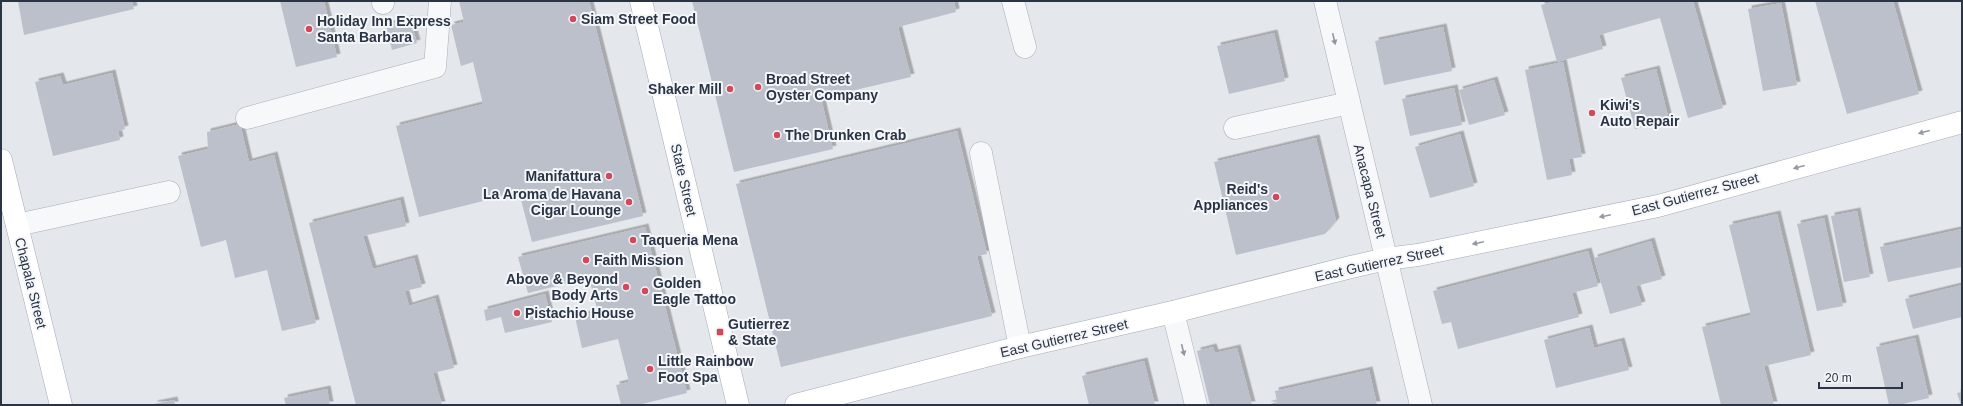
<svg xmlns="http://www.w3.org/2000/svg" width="1963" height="406" viewBox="0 0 1963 406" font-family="Arial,sans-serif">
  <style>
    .building { fill: #bbc0ca; filter: url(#shadow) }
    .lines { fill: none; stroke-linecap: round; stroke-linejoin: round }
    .minor-casing { stroke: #a9aeb7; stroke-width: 23 }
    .major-casing { stroke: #a3abb8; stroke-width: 23 }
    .minor { stroke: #f7f8fa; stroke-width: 22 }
    .major { stroke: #fff; stroke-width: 22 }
    .oneway { fill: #9196a0 }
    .oneway2 { fill: #959aa2 }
    .poi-dot { fill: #d1495b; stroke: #f4f6f9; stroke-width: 1.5 }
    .labels { text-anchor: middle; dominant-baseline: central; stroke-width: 4; stroke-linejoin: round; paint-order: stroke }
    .poi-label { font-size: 14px; font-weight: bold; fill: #2b3445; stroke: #f4f6f9; text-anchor: start }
    .street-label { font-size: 14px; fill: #2b3445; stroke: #f4f6f9 }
  </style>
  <defs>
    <filter id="shadow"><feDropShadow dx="3.5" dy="-3.5" stdDeviation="0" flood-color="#0004"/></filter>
  </defs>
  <rect width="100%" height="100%" fill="#e4e7ec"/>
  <g class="building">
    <path d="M18,1H132L134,9L24,35Z"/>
    <path d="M280,1H324L337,57L296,67Z"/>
    <path d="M459,1H589L643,216L532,242L519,192L419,217L396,126L483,104L473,62L461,66L451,25L464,22Z"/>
    <path d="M692,1H954L956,12L898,27L911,77L821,98L833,149L734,172Z"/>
    <path d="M1556,1H1693L1723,108L1688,118L1660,18L1599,35L1603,49L1557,62L1541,5Z"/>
    <path d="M1815,1H1893L1919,94L1847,114Z"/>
    <path d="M1781,3L1797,85L1763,91L1748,9Z"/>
    <path d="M410,19L417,43L392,50L386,25Z"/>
    <path d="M1443,27L1452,71L1384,85L1375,41Z"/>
    <path d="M1274,33L1285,81L1229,94L1217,46Z"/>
    <path d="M1563,62L1582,157L1569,159L1572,175L1547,180L1525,70Z"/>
    <path d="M1656,69L1669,120L1635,129L1621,78Z"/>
    <path d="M112,73L125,129L118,131L120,140L53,156L35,82L60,76L63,85Z"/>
    <path d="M1494,80L1505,115L1469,125L1459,90Z"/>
    <path d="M1454,88L1462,125L1410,136L1402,99Z"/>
    <path d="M240,124L249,162L274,155L316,323L282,331L267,270L235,278L226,240L201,247L178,156L208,149L207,132Z"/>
    <path d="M957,131L987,254L977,256L992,316L781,367L736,184Z"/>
    <path d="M1460,134L1474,186L1430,198L1415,147Z"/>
    <path d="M1316,138L1336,221L1325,234L1236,255L1214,162Z"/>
    <path d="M400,200L406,226L363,236L373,269L414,258L422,287L405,291L409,306L435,298L454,368L433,373L442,405H356L309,223Z"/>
    <path d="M1857,211L1870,277L1844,282L1831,216Z"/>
    <path d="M1777,214L1811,355L1764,366L1774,405H1721L1702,327L1751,315L1729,225Z"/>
    <path d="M1824,218L1843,306L1817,311L1797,224Z"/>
    <path d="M645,227L687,393L638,405H621L616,385L629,382L618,339L582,348L575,317L598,312L589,278L528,293L518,257Z"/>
    <path d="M1962,229V267L1888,282L1880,247Z"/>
    <path d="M1651,241L1662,279L1636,286L1642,305L1610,314L1594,258Z"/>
    <path d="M1588,251L1598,286L1572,293L1579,317L1458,349L1451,322L1442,324L1433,291Z"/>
    <path d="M1962,285V317L1913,329L1905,299Z"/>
    <path d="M545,294L552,322L505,333L501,317L486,321L484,310Z"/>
    <path d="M1589,328L1594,348L1621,341L1629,370L1556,388L1544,340Z"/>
    <path d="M1915,338L1929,398L1898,405H1889L1876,347Z"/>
    <path d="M1213,347L1215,353L1237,348L1252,405H1210L1197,351Z"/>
    <path d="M1144,361L1155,405H1089L1082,376Z"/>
    <path d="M1369,370L1377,405H1267L1277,402L1275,391Z"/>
    <path d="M327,389L330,405H286L284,398Z"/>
    <path d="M1962,392V405H1961L1957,393Z"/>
    <path d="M174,400L175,405H154V404Z"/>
  </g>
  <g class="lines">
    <defs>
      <g id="minor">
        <path d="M383,1V3"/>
        <path d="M1013,1L1025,47"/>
        <path d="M1325,1L1421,405"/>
        <path d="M247,118L435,67L440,1"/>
        <path d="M1235,128L1349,103"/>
        <path d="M981,153L1020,347"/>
        <path d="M17,225L169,192"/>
        <path d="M1173,312L1196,405"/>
      </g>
      <g id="major">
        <path d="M641,1L738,405"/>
        <path d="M1,160L61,405"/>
        <path d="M796,405L1020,347L1173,312L1351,267L1386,259L1418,255L1658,206L1962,122"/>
      </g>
    </defs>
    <use href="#minor" class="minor-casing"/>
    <use href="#major" class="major-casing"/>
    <use href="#minor" class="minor"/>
    <use href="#major" class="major"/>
  </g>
  <defs><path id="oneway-solid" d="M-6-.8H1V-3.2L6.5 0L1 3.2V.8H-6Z"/></defs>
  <g class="oneway">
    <use href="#oneway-solid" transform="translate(1334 39) rotate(77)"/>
    <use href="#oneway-solid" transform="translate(1183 350) rotate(76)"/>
  </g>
  <g class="oneway2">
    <use href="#oneway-solid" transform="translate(1924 132) rotate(165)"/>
    <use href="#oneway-solid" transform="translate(1799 167) rotate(165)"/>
    <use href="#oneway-solid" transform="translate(1605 216) rotate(168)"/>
    <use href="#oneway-solid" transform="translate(1478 243) rotate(168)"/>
  </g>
  <g class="poi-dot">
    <circle cx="573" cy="19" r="4"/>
    <circle cx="309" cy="29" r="4"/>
    <circle cx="758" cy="87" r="4"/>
    <circle cx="730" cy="89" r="4"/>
    <circle cx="1592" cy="113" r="4"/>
    <circle cx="777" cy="135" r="4"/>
    <circle cx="609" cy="176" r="4"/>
    <circle cx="1276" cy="197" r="4"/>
    <circle cx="629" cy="202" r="4"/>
    <circle cx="633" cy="240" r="4"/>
    <circle cx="586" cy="260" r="4"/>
    <circle cx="626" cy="287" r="4"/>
    <circle cx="645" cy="291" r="4"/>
    <circle cx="517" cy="313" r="4"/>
    <rect x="716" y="328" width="8" height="8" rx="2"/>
    <circle cx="650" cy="369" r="4"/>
  </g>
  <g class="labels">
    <g class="poi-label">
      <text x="581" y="19">Siam Street Food</text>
      <text x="317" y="21">Holiday Inn Express<tspan x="317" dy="16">Santa Barbara</tspan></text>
      <text x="766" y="79">Broad Street<tspan x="766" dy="16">Oyster Company</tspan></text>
      <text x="722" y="89" text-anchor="end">Shaker Mill</text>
      <text x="1600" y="105">Kiwi's<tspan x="1600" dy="16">Auto Repair</tspan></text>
      <text x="785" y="135">The Drunken Crab</text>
      <text x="601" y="176" text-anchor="end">Manifattura</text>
      <text x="1268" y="189" text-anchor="end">Reid's<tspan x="1268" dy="16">Appliances</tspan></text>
      <text x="621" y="194" text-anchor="end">La Aroma de Havana<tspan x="621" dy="16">Cigar Lounge</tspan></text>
      <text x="641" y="240">Taqueria Mena</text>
      <text x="594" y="260">Faith Mission</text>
      <text x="618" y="279" text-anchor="end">Above &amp; Beyond<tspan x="618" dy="16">Body Arts</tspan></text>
      <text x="653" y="283">Golden<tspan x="653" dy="16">Eagle Tattoo</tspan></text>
      <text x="525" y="313">Pistachio House</text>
      <text x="728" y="324">Gutierrez<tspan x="728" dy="16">&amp; State</tspan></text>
      <text x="658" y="361">Little Rainbow<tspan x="658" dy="16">Foot Spa</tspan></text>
    </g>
    <g class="street-label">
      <text transform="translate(684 180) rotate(77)">State Street</text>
      <text transform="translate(1370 191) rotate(76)">Anacapa Street</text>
      <text transform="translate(1695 194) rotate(-15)">East Gutierrez Street</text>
      <text transform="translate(1379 263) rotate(-12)">East Gutierrez Street</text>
      <text transform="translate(31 283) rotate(76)">Chapala Street</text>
      <text transform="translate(1064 338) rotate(-13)">East Gutierrez Street</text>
    </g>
  </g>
  <rect width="1963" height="406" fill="none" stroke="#2b3445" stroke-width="4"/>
  <path d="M1819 382v6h83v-6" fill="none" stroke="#2b3445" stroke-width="2"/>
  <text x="1825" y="382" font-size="12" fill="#2b3445" stroke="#f4f6f9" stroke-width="3" paint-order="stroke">20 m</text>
</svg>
